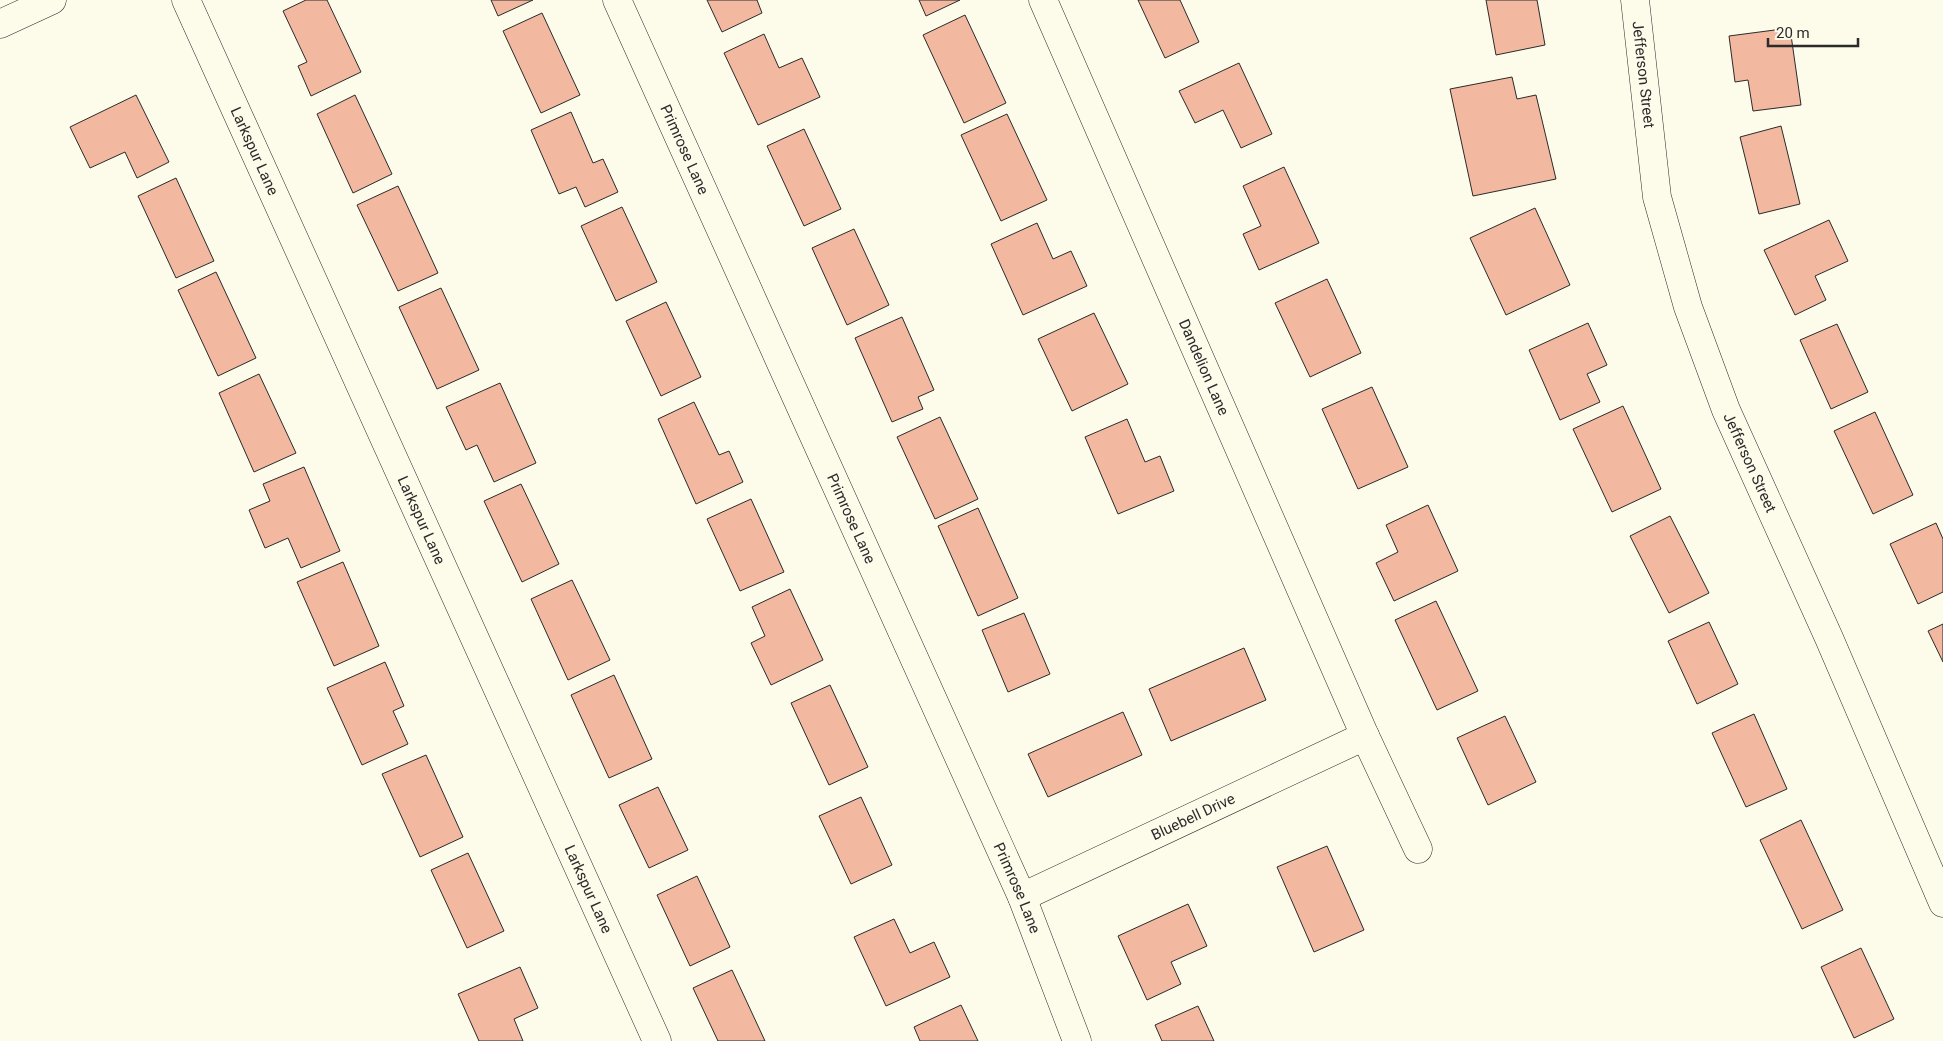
<svg xmlns="http://www.w3.org/2000/svg" width="1943" height="1041" viewBox="0 0 1943 1041" font-family="Roboto,sans-serif">
  <style>
    .building { fill: #f2b8a0; stroke: #2b2b2b }
    .lines { fill: none; stroke-linecap: round; stroke-linejoin: round }
    .minor-casing { stroke: #2b2b2b; stroke-width: 29 }
    .tertiary-casing { stroke: #2b2b2b; stroke-width: 29 }
    .minor { stroke: #fdfbea; stroke-width: 28 }
    .tertiary { stroke: #fdfbea; stroke-width: 28 }
    .labels { text-anchor: middle; dominant-baseline: central; stroke-width: 4; stroke-linejoin: round; paint-order: stroke }
    .street-label { font-size: 15px; fill: #2b2b2b; stroke: #fdfbea }
  </style>
  <rect width="100%" height="100%" fill="#fdfbea"/>
  <g class="building">
    <path d="M306,0H327L361,72L311,96L298,66L307,62L283,11Z"/>
    <path d="M491,0H533L498,16Z"/>
    <path d="M707,0H757L762,13L722,32Z"/>
    <path d="M919,0H960L926,16Z"/>
    <path d="M1138,0H1180L1199,42L1165,58Z"/>
    <path d="M1486,0H1537L1545,45L1496,55Z"/>
    <path d="M542,13L580,95L541,113L503,31Z"/>
    <path d="M965,15L1006,103L964,123L923,35Z"/>
    <path d="M1790,28L1801,105L1753,111L1748,80L1735,82L1729,36Z"/>
    <path d="M764,34L779,68L802,58L820,97L758,125L724,53Z"/>
    <path d="M1239,63L1272,134L1241,148L1223,110L1195,123L1179,91Z"/>
    <path d="M1512,77L1517,99L1536,95L1556,179L1473,196L1450,89Z"/>
    <path d="M136,95L169,162L137,178L125,152L90,168L70,127Z"/>
    <path d="M355,95L392,174L353,193L317,114Z"/>
    <path d="M571,112L593,163L603,159L618,192L585,207L576,187L559,194L531,130Z"/>
    <path d="M1007,114L1047,200L1001,221L961,135Z"/>
    <path d="M1781,126L1800,204L1759,214L1740,137Z"/>
    <path d="M804,129L841,209L804,226L767,146Z"/>
    <path d="M1284,167L1319,243L1259,270L1243,234L1261,226L1243,186Z"/>
    <path d="M176,178L214,261L176,278L138,196Z"/>
    <path d="M398,186L438,273L398,291L357,205Z"/>
    <path d="M622,207L657,282L616,301L581,226Z"/>
    <path d="M1535,208L1570,285L1506,315L1470,238Z"/>
    <path d="M1829,220L1848,261L1815,276L1826,300L1795,315L1764,250Z"/>
    <path d="M1037,223L1053,259L1071,251L1087,286L1023,315L991,244Z"/>
    <path d="M854,229L889,305L847,325L812,248Z"/>
    <path d="M216,272L256,358L218,376L178,290Z"/>
    <path d="M1327,279L1361,353L1310,377L1275,303Z"/>
    <path d="M441,288L479,370L437,389L399,307Z"/>
    <path d="M666,302L701,377L661,396L626,321Z"/>
    <path d="M1094,313L1128,384L1072,411L1038,339Z"/>
    <path d="M902,317L934,390L918,397L923,409L892,422L855,338Z"/>
    <path d="M1588,323L1607,365L1587,374L1600,402L1560,420L1529,350Z"/>
    <path d="M1837,324L1868,392L1831,409L1800,340Z"/>
    <path d="M259,374L296,453L254,472L219,393Z"/>
    <path d="M500,383L536,463L494,482L477,445L466,450L446,407Z"/>
    <path d="M1372,387L1408,467L1358,489L1322,409Z"/>
    <path d="M694,402L719,455L729,451L743,482L696,504L658,419Z"/>
    <path d="M1623,406L1661,489L1612,512L1573,429Z"/>
    <path d="M1875,412L1913,495L1873,514L1834,431Z"/>
    <path d="M940,417L978,499L935,519L897,437Z"/>
    <path d="M1127,419L1145,462L1160,456L1174,491L1118,514L1085,437Z"/>
    <path d="M304,467L340,551L301,568L288,538L265,548L249,510L270,501L263,484Z"/>
    <path d="M521,484L559,564L522,582L484,501Z"/>
    <path d="M751,499L784,572L740,591L707,519Z"/>
    <path d="M1428,505L1458,571L1394,601L1376,563L1398,552L1386,525Z"/>
    <path d="M978,508L1018,598L978,616L938,526Z"/>
    <path d="M1670,516L1709,593L1669,613L1630,536Z"/>
    <path d="M1936,523L1943,539V592L1918,604L1890,544Z"/>
    <path d="M343,562L379,646L334,666L297,582Z"/>
    <path d="M572,580L610,660L568,680L531,599Z"/>
    <path d="M790,589L823,660L771,685L751,643L765,636L752,607Z"/>
    <path d="M1436,601L1478,691L1437,710L1395,620Z"/>
    <path d="M1024,613L1050,674L1008,692L982,630Z"/>
    <path d="M1709,622L1738,684L1697,704L1668,641Z"/>
    <path d="M1943,624V662L1928,631Z"/>
    <path d="M1244,648L1266,700L1171,741L1149,689Z"/>
    <path d="M385,662L404,706L393,711L408,744L362,765L327,688Z"/>
    <path d="M614,675L652,759L609,778L571,695Z"/>
    <path d="M830,685L868,767L829,785L791,703Z"/>
    <path d="M1123,712L1142,755L1048,797L1028,754Z"/>
    <path d="M1754,714L1787,789L1746,807L1712,733Z"/>
    <path d="M1505,716L1536,782L1488,805L1457,738Z"/>
    <path d="M426,755L463,837L420,857L382,774Z"/>
    <path d="M658,787L688,850L649,868L619,805Z"/>
    <path d="M861,797L892,865L851,884L819,816Z"/>
    <path d="M1801,820L1843,910L1802,929L1760,840Z"/>
    <path d="M1327,846L1364,930L1314,952L1277,867Z"/>
    <path d="M468,853L504,931L467,948L431,870Z"/>
    <path d="M697,876L730,947L690,966L657,895Z"/>
    <path d="M1188,904L1207,946L1171,962L1181,984L1147,1000L1118,936Z"/>
    <path d="M894,919L910,953L934,942L950,977L886,1006L854,937Z"/>
    <path d="M1861,948L1894,1019L1854,1038L1821,967Z"/>
    <path d="M520,967L538,1008L514,1019L523,1041H479L458,994Z"/>
    <path d="M732,970L765,1041H718L693,988Z"/>
    <path d="M961,1005L978,1041H920L914,1027Z"/>
    <path d="M1198,1006L1214,1041H1162L1155,1025Z"/>
  </g>
  <g class="lines">
    <defs>
      <g id="minor">
        <path id="s1" d="M186,0L657,1041"/>
        <path id="s2" d="M617,0L1022,897L1077,1041"/>
        <path id="s3" d="M1043,0L1365,736L1418,849"/>
        <path id="s4" d="M1635,0L1657,197L1688,307L1726,410L1829,638L1943,903"/>
        <path id="s5" d="M1022,897L1365,736"/>
      </g>
      <path id="tertiary" d="M0,24L52,0"/>
    </defs>
    <use href="#minor" class="minor-casing"/>
    <use href="#tertiary" class="tertiary-casing"/>
    <use href="#minor" class="minor"/>
    <use href="#tertiary" class="tertiary"/>
  </g>
  <g class="labels">
    <g class="street-label">
      <text stroke="none"><textPath href="#s4" startOffset="75">Jefferson Street</textPath></text>
      <text stroke="none"><textPath href="#s2" startOffset="164">Primrose Lane</textPath></text>
      <text stroke="none"><textPath href="#s1" startOffset="166">Larkspur Lane</textPath></text>
      <text stroke="none"><textPath href="#s3" startOffset="401">Dandelion Lane</textPath></text>
      <text stroke="none"><textPath href="#s4" startOffset="480">Jefferson Street</textPath></text>
      <text stroke="none"><textPath href="#s2" startOffset="569">Primrose Lane</textPath></text>
      <text stroke="none"><textPath href="#s1" startOffset="571">Larkspur Lane</textPath></text>
      <text stroke="none"><textPath href="#s5" startOffset="189">Bluebell Drive</textPath></text>
      <text stroke="none"><textPath href="#s2" startOffset="974">Primrose Lane</textPath></text>
      <text stroke="none"><textPath href="#s1" startOffset="976">Larkspur Lane</textPath></text>
    </g>
  </g>
  <path d="M1768 38v8h90v-8" fill="none" stroke="#2b2b2b" stroke-width="2.5"/>
  <text x="1776" y="38" font-size="15" fill="#2b2b2b" stroke="#fdfbea" stroke-width="4" paint-order="stroke">20 m</text>
</svg>
